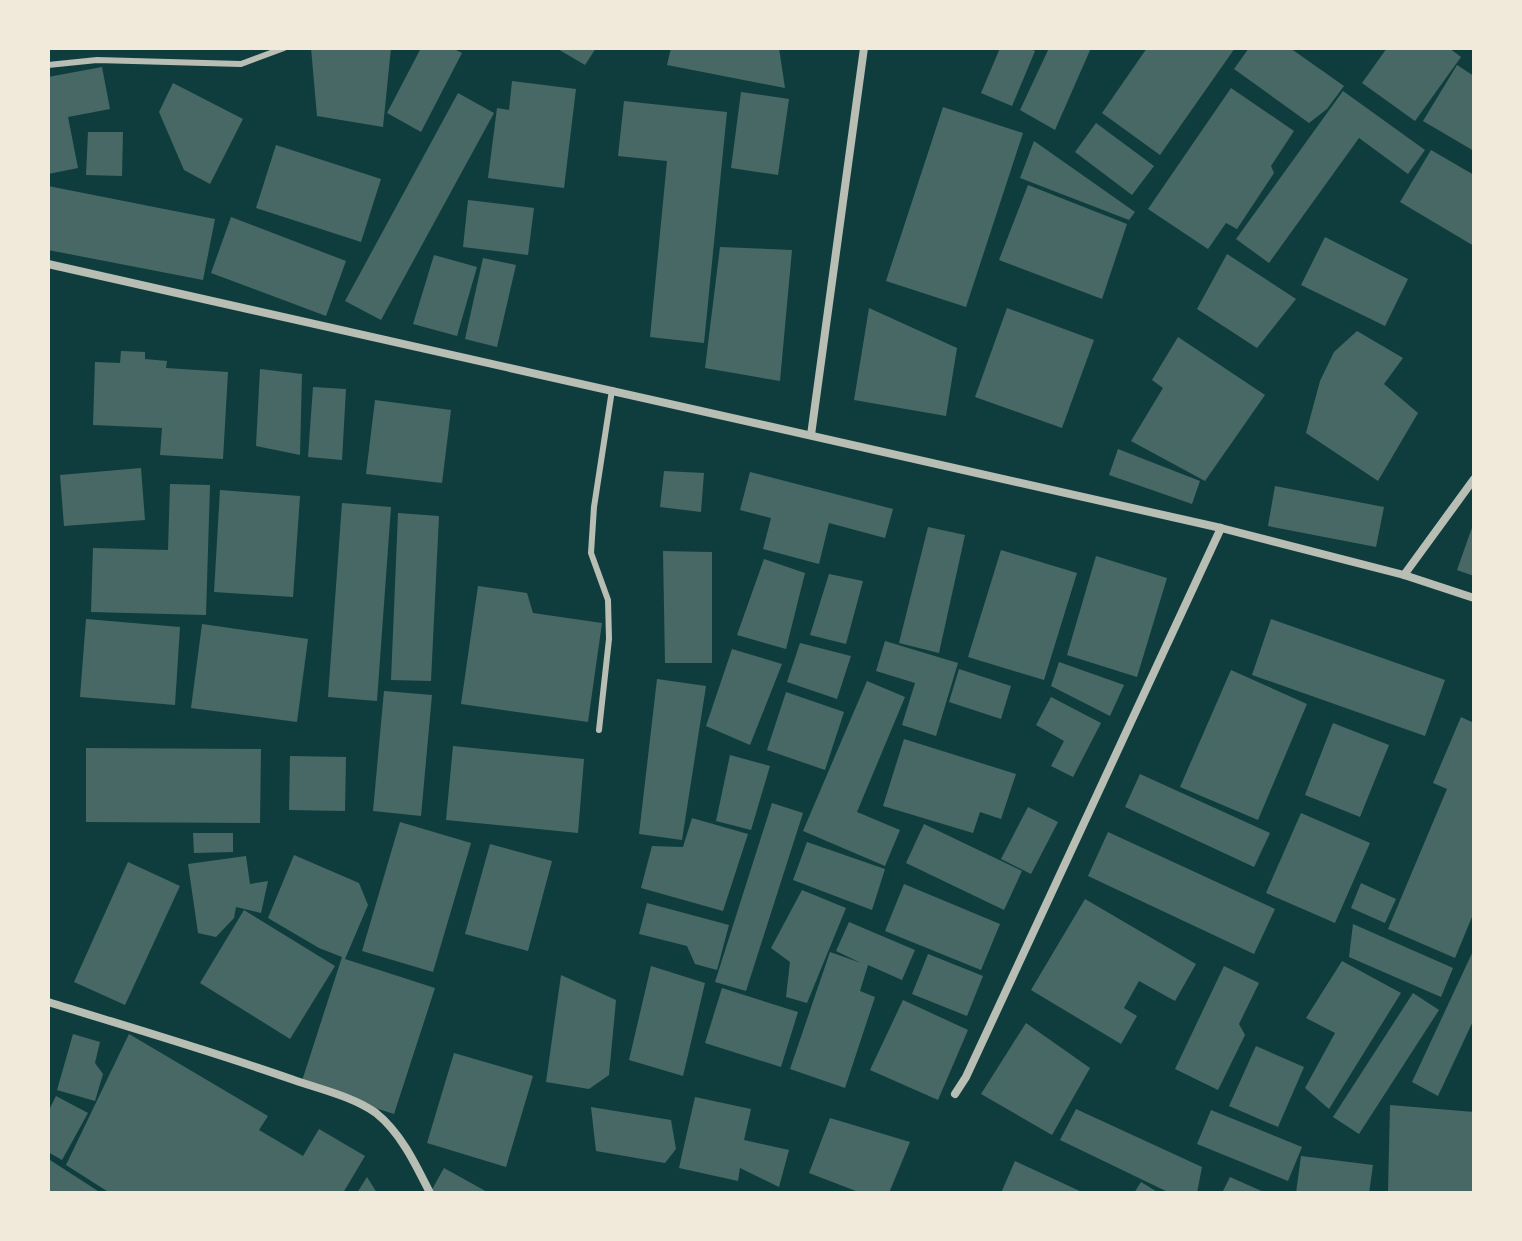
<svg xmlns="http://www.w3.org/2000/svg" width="1522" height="1241" viewBox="0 0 1522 1241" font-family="'Asap Condensed',sans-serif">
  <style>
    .building { fill: #486865 }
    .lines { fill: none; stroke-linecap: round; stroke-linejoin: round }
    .service { stroke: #b8beb3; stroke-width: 6 }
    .minor { stroke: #b8beb3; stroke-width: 8 }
  </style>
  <rect width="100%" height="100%" fill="#0f3d3e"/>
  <g class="building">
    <path d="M311,48H391L383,127L317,116Z"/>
    <path d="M421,48H452L462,53L421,132L387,113Z"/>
    <path d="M556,48H596L585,65Z"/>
    <path d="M671,48H779L785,88L667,65Z"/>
    <path d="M1000,48H1028L1035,51L1012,106L981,93Z"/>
    <path d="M1049,48H1091L1055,130L1020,110Z"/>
    <path d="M1147,48H1235L1160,155L1102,113Z"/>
    <path d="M1249,48H1290L1344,86L1327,109L1309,123L1234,69Z"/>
    <path d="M1387,48H1449L1461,57L1415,121L1362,83Z"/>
    <path d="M1457,65L1474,76V151L1423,121Z"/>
    <path d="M102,67L110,109L68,117L78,168L48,174V77Z"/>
    <path d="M512,81L576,89L564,188L488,178L497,108L509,110Z"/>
    <path d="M173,83L243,119L210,184L184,170L159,112Z"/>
    <path d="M1231,88L1294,131L1271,166L1274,173L1237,229L1226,223L1208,249L1148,209Z"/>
    <path d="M1343,91L1425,150L1408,174L1359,138L1269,263L1236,239Z"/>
    <path d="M741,92L789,99L778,175L731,168Z"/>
    <path d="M458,93L494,113L381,320L345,301Z"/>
    <path d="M624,101L727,112L704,343L650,337L667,161L618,156Z"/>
    <path d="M943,107L1023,133L966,307L886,281Z"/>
    <path d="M1096,123L1154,166L1132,195L1075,152Z"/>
    <path d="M88,132H123L122,176L86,175Z"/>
    <path d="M1034,141L1135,212L1129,220L1020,178Z"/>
    <path d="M276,145L381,179L361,242L256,208Z"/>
    <path d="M1431,150L1474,175V246L1400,202Z"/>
    <path d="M1028,185L1127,224L1102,299L999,260Z"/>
    <path d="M48,186L215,219L203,280L48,250Z"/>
    <path d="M468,200L534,208L528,255L463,247Z"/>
    <path d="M231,217L346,261L326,316L211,273Z"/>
    <path d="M1325,237L1408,279L1385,326L1301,285Z"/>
    <path d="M720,247L792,250L780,381L705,368Z"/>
    <path d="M1227,254L1296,299L1257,348L1197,309Z"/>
    <path d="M434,255L477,267L457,336L413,324Z"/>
    <path d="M483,258L516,265L497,347L465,339Z"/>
    <path d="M869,308L957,348L946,416L854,400Z"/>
    <path d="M1007,308L1094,340L1062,428L975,397Z"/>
    <path d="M1357,331L1403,358L1384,384L1418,413L1378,481L1306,433L1320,381L1334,352Z"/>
    <path d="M1178,337L1265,395L1205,481L1131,441L1163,388L1152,380Z"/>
    <path d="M121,351L145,352V359L167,361L166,368L228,372L223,459L160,455L162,428L93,425L95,362L120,363Z"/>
    <path d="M260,369L302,374L300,455L256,446Z"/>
    <path d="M313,387L346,389L342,460L308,457Z"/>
    <path d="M375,400L451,410L442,483L366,474Z"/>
    <path d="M1118,449L1200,481L1192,504L1109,475Z"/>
    <path d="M141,468L145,520L64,526L60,475Z"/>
    <path d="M664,471L704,473L701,512L660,507Z"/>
    <path d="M750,472L893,509L885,538L829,523L819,564L763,549L771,518L740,510Z"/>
    <path d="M170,484L210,485L206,615L91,612L93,548L168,550Z"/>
    <path d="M1275,486L1384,507L1376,547L1268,526Z"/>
    <path d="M220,490L300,496L293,597L214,592Z"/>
    <path d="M342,503L391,507L377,701L328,697Z"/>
    <path d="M398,513L439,516L431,681L391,680Z"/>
    <path d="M1474,522V576L1457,570Z"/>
    <path d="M928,527L965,535L939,653L899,643Z"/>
    <path d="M1001,550L1077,573L1044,680L968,657Z"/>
    <path d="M663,551L712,552V663H665Z"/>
    <path d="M1096,556L1167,578L1137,677L1067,655Z"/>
    <path d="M764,559L805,573L786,649L737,635Z"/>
    <path d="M829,574L863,581L846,644L810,635Z"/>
    <path d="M478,586L527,593L533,613L602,623L588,722L461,704Z"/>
    <path d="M86,619L180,627L175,705L80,697Z"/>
    <path d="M1271,619L1445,680L1425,736L1252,675Z"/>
    <path d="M202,624L308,639L297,722L191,708Z"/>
    <path d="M885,641L958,663L936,736L902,725L915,683L876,671Z"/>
    <path d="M800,643L851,656L837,699L787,682Z"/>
    <path d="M732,649L782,664L750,745L706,726Z"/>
    <path d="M1059,662L1124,685L1110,716L1051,686Z"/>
    <path d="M959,669L1011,686L1001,719L949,702Z"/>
    <path d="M1231,670L1307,704L1258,820L1180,787Z"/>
    <path d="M657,679L706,686L682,840L639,834Z"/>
    <path d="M867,681L905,697L857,812L900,830L885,866L803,831Z"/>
    <path d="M384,691L432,695L421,816L373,811Z"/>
    <path d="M786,692L844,712L825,770L767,750Z"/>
    <path d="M1051,697L1101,723L1073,777L1051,766L1064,741L1036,725Z"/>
    <path d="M1461,717L1474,723V912L1455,958L1388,929L1447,789L1433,783Z"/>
    <path d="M1333,723L1389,745L1360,817L1305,795Z"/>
    <path d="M904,739L1016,774L1001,819L980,812L973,833L883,806Z"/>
    <path d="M453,746L584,759L578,833L446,820Z"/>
    <path d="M86,748L261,749L260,823L86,822Z"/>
    <path d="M730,755L770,766L751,830L716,821Z"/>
    <path d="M290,756L346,757L345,811L289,810Z"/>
    <path d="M1140,774L1270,833L1254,867L1125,807Z"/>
    <path d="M772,803L803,813L746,991L715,982Z"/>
    <path d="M1028,807L1058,822L1031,874L1001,859Z"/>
    <path d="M1301,813L1370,843L1335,923L1266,893Z"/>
    <path d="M692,818L748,834L723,911L641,888L652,846L683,847Z"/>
    <path d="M400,822L471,843L433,972L362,951Z"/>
    <path d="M924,824L1022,871L1004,910L906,863Z"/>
    <path d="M1108,832L1275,909L1254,954L1088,876Z"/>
    <path d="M193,833H233V852L194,853Z"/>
    <path d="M807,842L885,869L872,910L793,880Z"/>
    <path d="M490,844L552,861L528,951L465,934Z"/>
    <path d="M294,855L359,883L368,905L345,959L435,988L394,1114L301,1084L342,957L319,948L268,918Z"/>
    <path d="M246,856L250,884L268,881L261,913L236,907L234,918L216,937L198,933L188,864Z"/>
    <path d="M128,862L180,886L125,1005L74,982Z"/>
    <path d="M1361,883L1396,899L1385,923L1351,908Z"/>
    <path d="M904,884L1000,924L981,970L885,931Z"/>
    <path d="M802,890L846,908L807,1003L786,997L790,962L771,948Z"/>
    <path d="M1085,899L1196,964L1175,1001L1139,981L1124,1008L1137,1016L1121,1044L1031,990Z"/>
    <path d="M647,903L729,925L717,970L695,964L687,946L639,934Z"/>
    <path d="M244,910L335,966L290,1039L200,983Z"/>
    <path d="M849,922L915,950L902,980L868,965L860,991L875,997L845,1088L790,1069L830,952L861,963L836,951Z"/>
    <path d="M1353,924L1453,968L1441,997L1349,957Z"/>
    <path d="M1474,949V1019L1438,1096L1412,1082Z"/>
    <path d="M928,954L983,976L967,1016L912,994Z"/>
    <path d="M1342,961L1401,993L1329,1109L1305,1088L1335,1033L1306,1018Z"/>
    <path d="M651,966L705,983L683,1076L629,1060Z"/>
    <path d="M1224,966L1259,983L1239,1024L1245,1035L1218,1090L1175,1069Z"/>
    <path d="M561,975L616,1000L609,1075L589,1089L546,1082Z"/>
    <path d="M722,988L798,1012L781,1067L705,1043Z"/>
    <path d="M1413,993L1439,1010L1359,1134L1333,1117Z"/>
    <path d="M903,1000L968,1030L938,1100L870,1070Z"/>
    <path d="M1026,1023L1090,1068L1052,1135L981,1094Z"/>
    <path d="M73,1034L100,1042L95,1063L103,1074L95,1101L57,1090Z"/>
    <path d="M129,1034L268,1116L259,1130L303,1156L319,1129L365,1156L343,1193H110L66,1165Z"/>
    <path d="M1256,1046L1304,1067L1278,1127L1229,1106Z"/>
    <path d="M454,1053L533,1076L506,1167L427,1143Z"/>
    <path d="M56,1096L88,1113L62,1160L48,1152V1112Z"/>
    <path d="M695,1097L751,1109L744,1140L789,1150L779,1187L740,1168L738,1181L679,1168Z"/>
    <path d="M1390,1105L1474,1112V1193H1388Z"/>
    <path d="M591,1107L671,1120L676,1149L665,1163L596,1151Z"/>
    <path d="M1076,1109L1202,1167L1197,1193H1170L1060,1140Z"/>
    <path d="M1211,1110L1302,1147L1288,1181L1197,1144Z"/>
    <path d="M830,1118L910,1142L889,1193H861L809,1173Z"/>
    <path d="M1301,1156L1373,1165L1369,1193H1296Z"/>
    <path d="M50,1160L101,1193H48V1163Z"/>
    <path d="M1015,1161L1084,1193H1001Z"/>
    <path d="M444,1168L489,1193H430Z"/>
    <path d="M367,1177L377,1193H357Z"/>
    <path d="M1230,1177L1266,1193H1222Z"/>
    <path d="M1141,1182L1159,1193H1134Z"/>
  </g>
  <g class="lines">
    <g class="service">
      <path d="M48,65L97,60L241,64L284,48"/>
      <path d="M599,730L609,639L608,600L591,553L594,507L612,390"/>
    </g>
    <g class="minor">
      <path d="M48,264L1221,528L1404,575L1474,598"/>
      <path d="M811,435L864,48"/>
      <path d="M1404,575L1474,479"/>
      <path d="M48,1002C129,1027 211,1051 291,1079C319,1089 352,1096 376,1113C401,1133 416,1165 430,1193"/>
      <path d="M955,1094L966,1077L1221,528"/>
    </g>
  </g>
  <rect width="1522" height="1241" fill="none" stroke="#f1e9da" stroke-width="100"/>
</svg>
